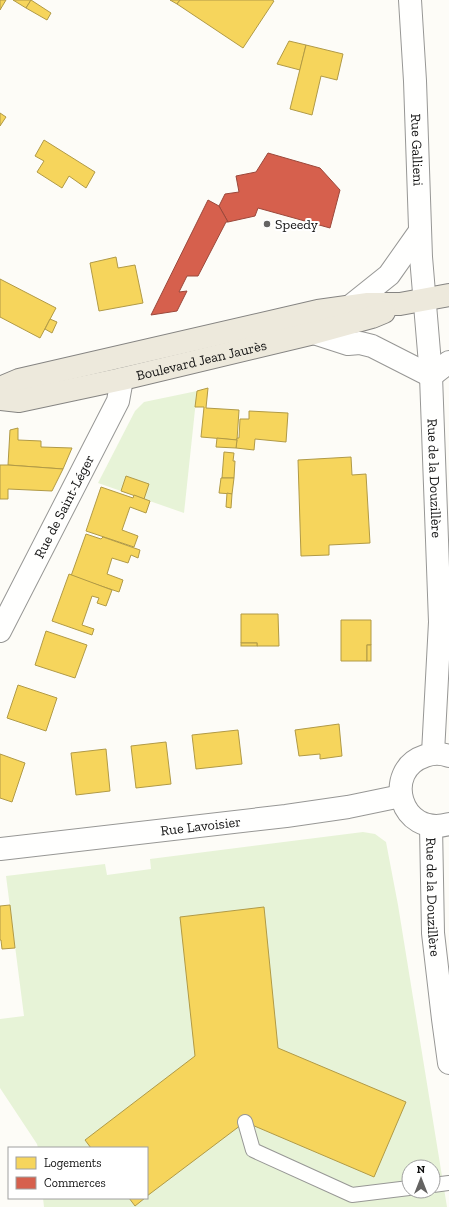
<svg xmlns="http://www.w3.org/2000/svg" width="449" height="1207" viewBox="0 0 449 1207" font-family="'Zilla Slab',serif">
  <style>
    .green { fill: #e7f3d7; fill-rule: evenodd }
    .homes { fill: #f6d55c; stroke: #b19a46 }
    .shops { fill: #d6604d; stroke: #9b483b }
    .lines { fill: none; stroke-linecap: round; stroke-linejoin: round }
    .lane-casing { stroke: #979795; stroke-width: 16 }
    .street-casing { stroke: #979795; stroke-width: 24 }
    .primary-casing { stroke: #858482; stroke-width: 24 }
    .lane { stroke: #fffffe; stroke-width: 14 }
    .street { stroke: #fffffe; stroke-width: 22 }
    .primary { stroke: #ede9dc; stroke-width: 22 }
    .poi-dot { fill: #646362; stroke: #fff; stroke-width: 1.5 }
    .labels { text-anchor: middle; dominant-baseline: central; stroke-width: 4; stroke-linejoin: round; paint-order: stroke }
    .street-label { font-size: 14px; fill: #111; stroke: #fff }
    .poi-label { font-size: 14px; fill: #111; stroke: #fff; text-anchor: start }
  </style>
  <rect width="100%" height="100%" fill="#fdfcf7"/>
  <g class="green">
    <path d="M197,391L184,513L98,483L135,411L144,402Z"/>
    <path d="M363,832L375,834L386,842L398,905L447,1207H44L43,1198H147V1148H38L37,1144L0,1088V1019L24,1016L6,876L105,864L107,875L151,869L150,859ZM409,1167H433V1191H409Z"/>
  </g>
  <g class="homes">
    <path d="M0,0H6L0,10Z"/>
    <path d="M13,0H31L26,8Z"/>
    <path d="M31,0L51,13L47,20L26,8Z"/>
    <path d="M170,0H180L177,4Z"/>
    <path d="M180,0H272L274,1L243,48L177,4Z"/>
    <path d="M289,41L306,45L300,70L277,64Z"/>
    <path d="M306,45L343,54L337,80L321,76L312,115L290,109Z"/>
    <path d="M0,113L6,117L0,126Z"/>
    <path d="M44,140L95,172L86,188L69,176L62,188L37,172L44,161L35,156Z"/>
    <path d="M116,257L118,268L135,265L143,303L99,311L90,263Z"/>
    <path d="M0,279L56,308L40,338L0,317Z"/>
    <path d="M50,319L57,322L52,333L45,329Z"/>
    <path d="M208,388L206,408L239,410L237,440L201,437L204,407H195L197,391Z"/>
    <path d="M249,411L288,413L286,442L255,439L254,450L236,448L237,438H239L240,419H249Z"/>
    <path d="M18,428V440L41,441V447L72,448L63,469L8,465L10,430Z"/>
    <path d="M217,438L237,440L236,448L216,447Z"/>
    <path d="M224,452L234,453L233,461H235L234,478H222Z"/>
    <path d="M351,457L352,475L366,474L370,543L329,545V555L301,556L298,460Z"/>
    <path d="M0,465H8L63,469L52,491L8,489V499H0Z"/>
    <path d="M126,476L149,484L144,499L121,491Z"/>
    <path d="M221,478H234L232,494L219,493Z"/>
    <path d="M101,487L133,498L134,495L150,501L146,513L130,507L122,530L138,536L134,547L86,531Z"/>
    <path d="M227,493L232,494L231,508L226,507Z"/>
    <path d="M86,534L101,539L103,537L140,550L138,558L131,555L128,563L112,558L107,574L123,580L119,592L71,576Z"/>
    <path d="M69,574L112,590L106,606L97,603L99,598L92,596L82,625L94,629L92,635L52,621Z"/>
    <path d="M241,614H278L279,646H257V643H241Z"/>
    <path d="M341,620H371V645H367V661H341Z"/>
    <path d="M46,631L87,645L75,678L35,665Z"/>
    <rect x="241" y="643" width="16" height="3"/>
    <rect x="367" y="645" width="4" height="16"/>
    <path d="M18,685L57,698L46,731L7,718Z"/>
    <path d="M339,724L342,756L320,759V754L299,756L295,730Z"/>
    <path d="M238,730L242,764L196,769L192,735Z"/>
    <path d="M166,742L171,784L136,788L131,746Z"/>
    <path d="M106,749L110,791L76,795L71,753Z"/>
    <path d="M0,754L25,763L12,802L0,798Z"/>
    <path d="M10,905L15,948L2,949L1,940H0V906Z"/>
    <path d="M264,907L278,1048L406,1102L374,1177L245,1122L147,1196V1148H91L85,1140L195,1056L180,917Z"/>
    <path d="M129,1198H145L135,1206Z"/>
  </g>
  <g class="shops">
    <path d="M268,153L320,168L340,190L330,228L258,208L255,216L228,222L219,206L225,194L239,192L236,176L256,172Z"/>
    <path d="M208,200L219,206L228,222H226L198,276H187L179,292L187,291L177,311L151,315Z"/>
  </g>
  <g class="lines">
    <defs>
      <g id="lane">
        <path d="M245,1122L253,1150L352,1195L409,1188"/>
        <path d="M433,1185L449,1183"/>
      </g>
      <g id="street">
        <path id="s1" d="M410,0L415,81L421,257L431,376L440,622L433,753"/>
        <path d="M349,307L389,275L420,231"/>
        <path d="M314,333L348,344L360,343L372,346L431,376"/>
        <path d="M431,376L449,362"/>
        <path id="s2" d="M0,631L118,401L122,379"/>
        <path d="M449,756C441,753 433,753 425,756C382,770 400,838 449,824"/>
        <path id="s3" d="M431,826L433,933L443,1019L449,1063"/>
        <path id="s4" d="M0,849L286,816L348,807L401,796"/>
      </g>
      <g id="primary">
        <path d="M0,388L19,380L318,311L368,304H400L449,295"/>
        <path id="s5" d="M0,399L19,401L122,379L314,333L372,317L384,312"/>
      </g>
    </defs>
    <use href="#lane" class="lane-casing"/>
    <use href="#street" class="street-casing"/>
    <use href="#primary" class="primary-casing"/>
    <use href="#lane" class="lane"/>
    <use href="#street" class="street"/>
    <use href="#primary" class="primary"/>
  </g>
  <circle class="poi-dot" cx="267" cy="224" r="4"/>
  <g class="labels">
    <g class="street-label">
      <text stroke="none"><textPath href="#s1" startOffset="150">Rue Gallieni</textPath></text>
      <text stroke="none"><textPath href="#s5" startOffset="206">Boulevard Jean Jaurès</textPath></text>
      <text stroke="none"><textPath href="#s1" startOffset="479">Rue de la Douzillère</textPath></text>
      <text stroke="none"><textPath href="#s2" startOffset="140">Rue de Saint-Léger</textPath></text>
      <text stroke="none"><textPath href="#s4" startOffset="202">Rue Lavoisier</textPath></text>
      <text stroke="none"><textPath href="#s3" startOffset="71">Rue de la Douzillère</textPath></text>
    </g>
    <g class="poi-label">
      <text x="275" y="224">Speedy</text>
    </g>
  </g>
  <rect x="8" y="1147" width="140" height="52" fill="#ffffff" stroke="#a0a0a0"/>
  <rect x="16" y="1157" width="20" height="12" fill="#f6d55c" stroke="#a0a0a0"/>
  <text x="44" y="1167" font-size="12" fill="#111111">Logements</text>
  <rect x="16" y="1177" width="20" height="12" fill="#d6604d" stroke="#a0a0a0"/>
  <text x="44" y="1187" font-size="12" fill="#111111">Commerces</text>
  <g transform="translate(421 1179)"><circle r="19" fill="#ffffff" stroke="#a0a0a0"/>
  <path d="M0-3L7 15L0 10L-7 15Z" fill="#646362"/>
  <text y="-6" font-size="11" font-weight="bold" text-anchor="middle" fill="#111111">N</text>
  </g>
</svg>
